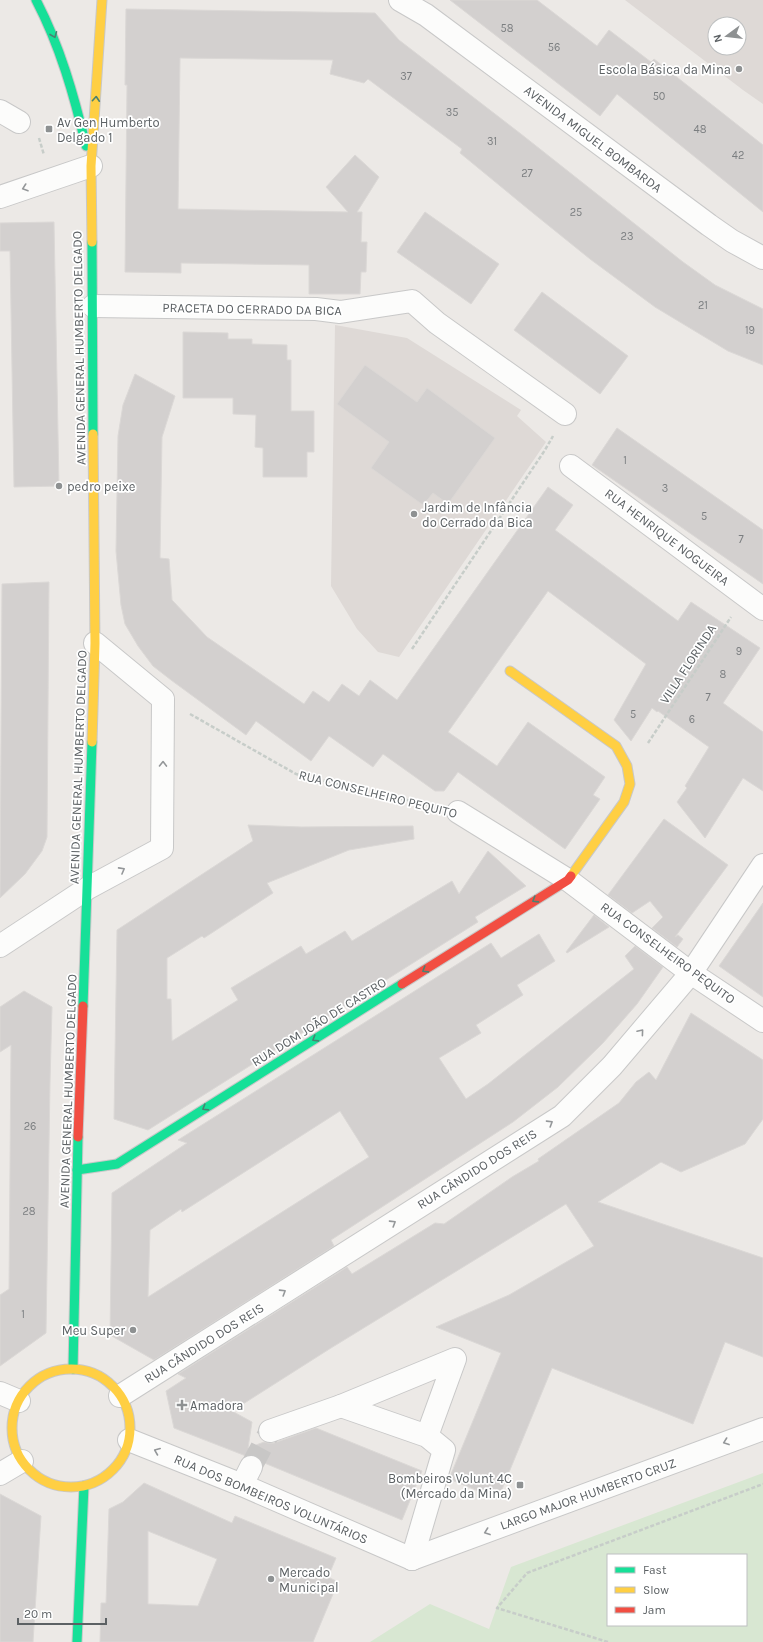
<svg xmlns="http://www.w3.org/2000/svg" width="763" height="1642" viewBox="0 0 763 1642" font-family="Karla,sans-serif">
  <style>
    .education { fill: #ded9d6; fill-rule: evenodd }
    .green { fill: #d8e7d2; fill-rule: evenodd }
    .building { fill: #d3d0cf; stroke: #dbd8d6; fill-rule: evenodd }
    .lines { fill: none; stroke-linecap: round; stroke-linejoin: round }
    .street-tunnel { stroke: #c8c7c6; stroke-width: 22; stroke-dasharray: 22 11; stroke-linecap: butt }
    .street-casing { stroke: #c8c8c8; stroke-width: 24 }
    .fast-casing { stroke: #c8c8c8; stroke-width: 11 }
    .slow-casing { stroke: #c8c8c8; stroke-width: 11 }
    .jam-casing { stroke: #c8c8c8; stroke-width: 11 }
    .path { stroke: #c7cdc9; stroke-width: 2.5; stroke-dasharray: 4 2; stroke-linecap: butt }
    .street { stroke: #fcfcfb; stroke-width: 22 }
    .fast { stroke: #16e098; stroke-width: 9 }
    .slow { stroke: #ffcf43; stroke-width: 9 }
    .jam { stroke: #f24e42; stroke-width: 9 }
    .oneway { stroke: #4a8171 }
    .oneway2 { stroke: #949799 }
    .poi-dot { fill: #8e9192; stroke: #fff; stroke-width: 1.5 }
    .labels { text-anchor: middle; dominant-baseline: central; stroke-width: 3.5; stroke-linejoin: round; paint-order: stroke }
    .number-label { font-size: 11px; fill: #7b7e80 }
    .poi-label { font-size: 13px; fill: #5c6164; stroke: #fff; text-anchor: start }
    .street-label { font-size: 13px; fill: #5c6164; stroke: #fff }
  </style>
  <rect width="100%" height="100%" fill="#ece9e6"/>
  <g class="education">
    <path d="M625,0H763V104L743,90ZM715,24H739V48H715Z"/>
    <path d="M335,325L407,338L521,410L517,416L546,442L399,657L378,652L357,629L331,586Z"/>
  </g>
  <path class="green" d="M763,1473V1642H370L430,1604L489,1629L511,1567ZM608,1555H746V1625H608Z"/>
  <g class="building">
    <path d="M450,0H537L597,46L609,30L651,62L654,59L763,145V212L617,94L600,116Z"/>
    <path d="M126,9L375,13L399,40L521,134L683,262L715,285L763,309V365L728,351L655,307L590,259L533,213L460,153L462,149L368,79L364,83L330,74L333,60L180,58L178,209L348,212L326,187L355,155L379,177L357,212H362L361,242H367L366,272H361L360,294H309V265L181,263V273L125,272L127,85H125Z"/>
    <path d="M425,212L499,264L471,304L397,252Z"/>
    <path d="M54,222L59,486L14,487L10,251H0V223Z"/>
    <path d="M542,292L628,356L600,394L514,330Z"/>
    <path d="M183,332L228,333V339H252V344L287,345V360H291V411H314V452H307V477H263V448L255,447L256,415L233,414V398H183Z"/>
    <path d="M365,365L417,402L427,388L495,438L448,504L433,493L423,505L371,468L389,442L337,404Z"/>
    <path d="M135,374L175,396L162,437L160,558L169,559L172,600L207,637L304,704L313,691L329,702L342,684L359,696L370,680L397,700L548,487L573,505L555,530L678,621L691,602L760,648L723,703L763,732V791L743,778L705,838L677,802L687,788L685,786L709,747L658,711L657,712L652,708L631,741L614,720L646,664L548,591L448,732L497,766L528,722L605,777L593,795L600,799L565,849L458,772L444,791H435L383,754L373,767L329,736L311,761L256,721L246,735L171,680L153,666L138,646L125,624L121,605L116,551L118,436L123,405Z"/>
    <path d="M617,428L763,530V584L592,465Z"/>
    <path d="M49,582L47,837L42,851L25,874L0,898L2,584Z"/>
    <path d="M664,819L728,865L675,937L678,935L683,939L677,947L652,928L663,917L650,901L632,913L608,895Z"/>
    <path d="M248,825L302,827L413,826L414,839L349,850L267,883L273,893L204,938L202,936L167,958V999H171L172,1041L238,1000L231,988L301,946L306,954L345,931L352,941L452,881L459,894L488,851L526,886L475,917L478,922L148,1130L114,1119L117,930L253,841Z"/>
    <path d="M763,903V997L719,966Z"/>
    <path d="M594,915L609,927L567,953L566,952Z"/>
    <path d="M539,934L555,961L517,985L523,995L476,1025L481,1033L439,1058L466,1099L488,1084L634,969L625,956L635,946L663,967L637,1004L603,1043L558,1087L513,1122L331,1240L334,1246L154,1360L110,1335L112,1193L187,1143L178,1140L491,943L501,958ZM340,1111L369,1157L148,1297L150,1230L181,1209L182,1212Z"/>
    <path d="M24,991L52,1007L50,1083L46,1333L0,1366V1295L9,1289L11,1045L0,1052V1007Z"/>
    <path d="M691,1013L763,1060V1119L745,1144L681,1172L661,1162L598,1202L763,1258V1357L725,1342L693,1424L552,1368L498,1499L449,1479L501,1353L436,1327L509,1295L594,1246L566,1204L331,1348L232,1411L252,1422L248,1448L264,1442L268,1443H274L316,1428L422,1471L402,1520L262,1462L256,1456L251,1455L246,1456L174,1428L166,1391L186,1378L178,1374L347,1267L352,1274L435,1223L444,1224L512,1177L539,1161L538,1159L619,1103L636,1082L649,1072L656,1080Z"/>
    <path d="M144,1483L232,1523L235,1516L336,1558L328,1577L338,1582L313,1642H100L101,1603H106L109,1509L123,1502ZM148,1531L217,1559L198,1606L148,1604Z"/>
    <path d="M0,1494L41,1516L33,1642H0Z"/>
  </g>
  <g class="lines">
    <path class="street-tunnel" d="M251,1467L270,1431"/>
    <defs>
      <g id="street">
        <path d="M400,0L426,15L709,225L732,241L763,258"/>
        <path d="M0,111L19,122"/>
        <path d="M0,197L91,166"/>
        <path d="M93,306L316,309L340,312L412,301L437,323L565,414"/>
        <path d="M571,466L763,609"/>
        <path d="M458,812L568,880L691,973L763,1021"/>
        <path d="M0,946L88,888L162,848L163,699L95,643"/>
        <path d="M0,1393L19,1401"/>
        <path d="M120,1396L562,1116L612,1066L691,973L763,865"/>
        <path d="M270,1431L341,1406"/>
        <path d="M129,1440L242,1485L412,1559"/>
        <path d="M0,1474L22,1461"/>
        <path d="M242,1485L251,1467"/>
        <path d="M412,1559L444,1450L427,1436L455,1359L341,1406L427,1436"/>
        <path d="M412,1559L763,1429"/>
      </g>
      <g id="fast">
        <path d="M36,0C60,46 74,95 86,146"/>
        <path d="M92,242L93,434"/>
        <path d="M83,1006L92,742"/>
        <path d="M77,1170L117,1164L402,984"/>
        <path d="M73,1369L78,1137"/>
        <path d="M77,1642L84,1486"/>
      </g>
      <g id="slow">
        <path d="M92,242L91,166L102,0"/>
        <path d="M510,671L616,746L627,766L630,784L624,802L571,876"/>
        <path d="M92,742L95,643L93,434"/>
        <circle cx="71" cy="1428" r="59"/>
      </g>
      <g id="jam">
        <path d="M402,984L568,880L571,876"/>
        <path d="M78,1137L83,1006"/>
      </g>
    </defs>
    <use href="#street" class="street-casing"/>
    <use href="#fast" class="fast-casing"/>
    <use href="#slow" class="slow-casing"/>
    <use href="#jam" class="jam-casing"/>
    <g class="path">
      <path d="M39,138L44,155"/>
      <path d="M412,649L545,450L553,436"/>
      <path d="M190,714L296,774L433,806"/>
      <path d="M648,743L731,617"/>
      <path d="M608,1642L497,1608L527,1573L763,1484"/>
    </g>
    <use href="#street" class="street"/>
    <use href="#fast" class="fast"/>
    <use href="#slow" class="slow"/>
    <use href="#jam" class="jam"/>
  </g>
  <defs><path id="oneway-chevron" d="M-2-3.5L2.5 0L-2 3.5" fill="none" stroke-width="1.6" stroke-linecap="round" stroke-linejoin="round"/></defs>
  <g class="oneway">
    <use href="#oneway-chevron" transform="translate(54 35) rotate(68)"/>
    <use href="#oneway-chevron" transform="translate(96 99) rotate(-86)"/>
    <use href="#oneway-chevron" transform="translate(535 900) rotate(148)"/>
    <use href="#oneway-chevron" transform="translate(425 970) rotate(148)"/>
    <use href="#oneway-chevron" transform="translate(315 1039) rotate(148)"/>
    <use href="#oneway-chevron" transform="translate(205 1108) rotate(148)"/>
  </g>
  <g class="oneway2">
    <use href="#oneway-chevron" transform="translate(25 188) rotate(161)"/>
    <use href="#oneway-chevron" transform="translate(163 764) rotate(-89)"/>
    <use href="#oneway-chevron" transform="translate(122 870) rotate(-29)"/>
    <use href="#oneway-chevron" transform="translate(641 1032) rotate(-50)"/>
    <use href="#oneway-chevron" transform="translate(550 1123) rotate(-32)"/>
    <use href="#oneway-chevron" transform="translate(393 1223) rotate(-32)"/>
    <use href="#oneway-chevron" transform="translate(283 1292) rotate(-32)"/>
    <use href="#oneway-chevron" transform="translate(726 1442) rotate(160)"/>
    <use href="#oneway-chevron" transform="translate(157 1451) rotate(-158)"/>
    <use href="#oneway-chevron" transform="translate(487 1532) rotate(160)"/>
  </g>
  <g class="poi-dot">
    <circle cx="739" cy="69" r="4"/>
    <rect x="45" y="125" width="8" height="8" rx="2"/>
    <circle cx="59" cy="486" r="4"/>
    <circle cx="414" cy="514" r="4"/>
    <circle cx="133" cy="1330" r="4"/>
    <path d="M180 1399h4v4h4v4h-4v4h-4v-4h-4v-4h4z"/>
    <rect x="516" y="1481" width="8" height="8" rx="2"/>
    <circle cx="271" cy="1579" r="4"/>
  </g>
  <g class="labels">
    <g class="number-label">
      <text x="507" y="28">58</text>
      <text x="554" y="47">56</text>
      <text x="406" y="76">37</text>
      <text x="659" y="96">50</text>
      <text x="452" y="112">35</text>
      <text x="700" y="129">48</text>
      <text x="492" y="141">31</text>
      <text x="738" y="155">42</text>
      <text x="527" y="173">27</text>
      <text x="576" y="212">25</text>
      <text x="627" y="236">23</text>
      <text x="703" y="305">21</text>
      <text x="750" y="330">19</text>
      <text x="625" y="460">1</text>
      <text x="665" y="488">3</text>
      <text x="704" y="516">5</text>
      <text x="741" y="539">7</text>
      <text x="739" y="651">9</text>
      <text x="723" y="674">8</text>
      <text x="708" y="697">7</text>
      <text x="633" y="714">5</text>
      <text x="692" y="719">6</text>
      <text x="30" y="1126">26</text>
      <text x="29" y="1211">28</text>
      <text x="23" y="1314">1</text>
    </g>
    <g class="poi-label">
      <text x="731" y="69" text-anchor="end">Escola Básica da Mina</text>
      <text x="57" y="122">Av Gen Humberto<tspan x="57" dy="15">Delgado 1</tspan></text>
      <text x="67" y="486">pedro peixe</text>
      <text x="422" y="507">Jardim de Infância<tspan x="422" dy="15">do Cerrado da Bica</tspan></text>
      <text x="125" y="1330" text-anchor="end">Meu Super</text>
      <text x="190" y="1405">Amadora</text>
      <text x="512" y="1478" text-anchor="end">Bombeiros Volunt 4C<tspan x="512" dy="15">(Mercado da Mina)</tspan></text>
      <text x="279" y="1572">Mercado<tspan x="279" dy="15">Municipal</tspan></text>
    </g>
    <g class="street-label">
      <text transform="translate(593 139) rotate(37)">AVENIDA MIGUEL BOMBARDA</text>
      <text transform="translate(252 309) rotate(1)">PRACETA DO CERRADO DA BICA</text>
      <text transform="translate(79 348) rotate(-91)">AVENIDA GENERAL HUMBERTO DELGADO</text>
      <text transform="translate(667 537) rotate(37)">RUA HENRIQUE NOGUEIRA</text>
      <text transform="translate(688 664) rotate(-57)">VILLA FLORINDA</text>
      <text transform="translate(78 767) rotate(-88)">AVENIDA GENERAL HUMBERTO DELGADO</text>
      <text transform="translate(378 794) rotate(14)">RUA CONSELHEIRO PEQUITO</text>
      <text transform="translate(668 953) rotate(36)">RUA CONSELHEIRO PEQUITO</text>
      <text transform="translate(319 1022) rotate(-32)">RUA DOM JOÃO DE CASTRO</text>
      <text transform="translate(68 1091) rotate(-88)">AVENIDA GENERAL HUMBERTO DELGADO</text>
      <text transform="translate(477 1169) rotate(-32)">RUA CÂNDIDO DOS REIS</text>
      <text transform="translate(204 1343) rotate(-32)">RUA CÂNDIDO DOS REIS</text>
      <text transform="translate(588 1494) rotate(-20)">LARGO MAJOR HUMBERTO CRUZ</text>
      <text transform="translate(271 1499) rotate(23)">RUA DOS BOMBEIROS VOLUNTÁRIOS</text>
    </g>
  </g>
  <rect x="607" y="1554" width="140" height="72" fill="#ffffff" stroke="#bec0c1"/>
  <rect x="615" y="1567" width="20" height="6" fill="#16e098" stroke="#bec0c1"/>
  <text x="643" y="1574" font-size="12" fill="#5c6164">Fast</text>
  <rect x="615" y="1587" width="20" height="6" fill="#ffcf43" stroke="#bec0c1"/>
  <text x="643" y="1594" font-size="12" fill="#5c6164">Slow</text>
  <rect x="615" y="1607" width="20" height="6" fill="#f24e42" stroke="#bec0c1"/>
  <text x="643" y="1614" font-size="12" fill="#5c6164">Jam</text>
  <g transform="translate(727 36) rotate(255)"><circle r="19" fill="#ffffff" stroke="#bec0c1"/>
  <path d="M0-3L7 15L0 10L-7 15Z" fill="#8e9192"/>
  <text y="-6" font-size="11" font-weight="bold" text-anchor="middle" fill="#5c6164">N</text>
  </g>
  <path d="M18 1618v6h88v-6" fill="none" stroke="#5c6164" stroke-width="2"/>
  <text x="24" y="1618" font-size="12" fill="#5c6164" stroke="#ffffff" stroke-width="3" paint-order="stroke">20 m</text>
</svg>
